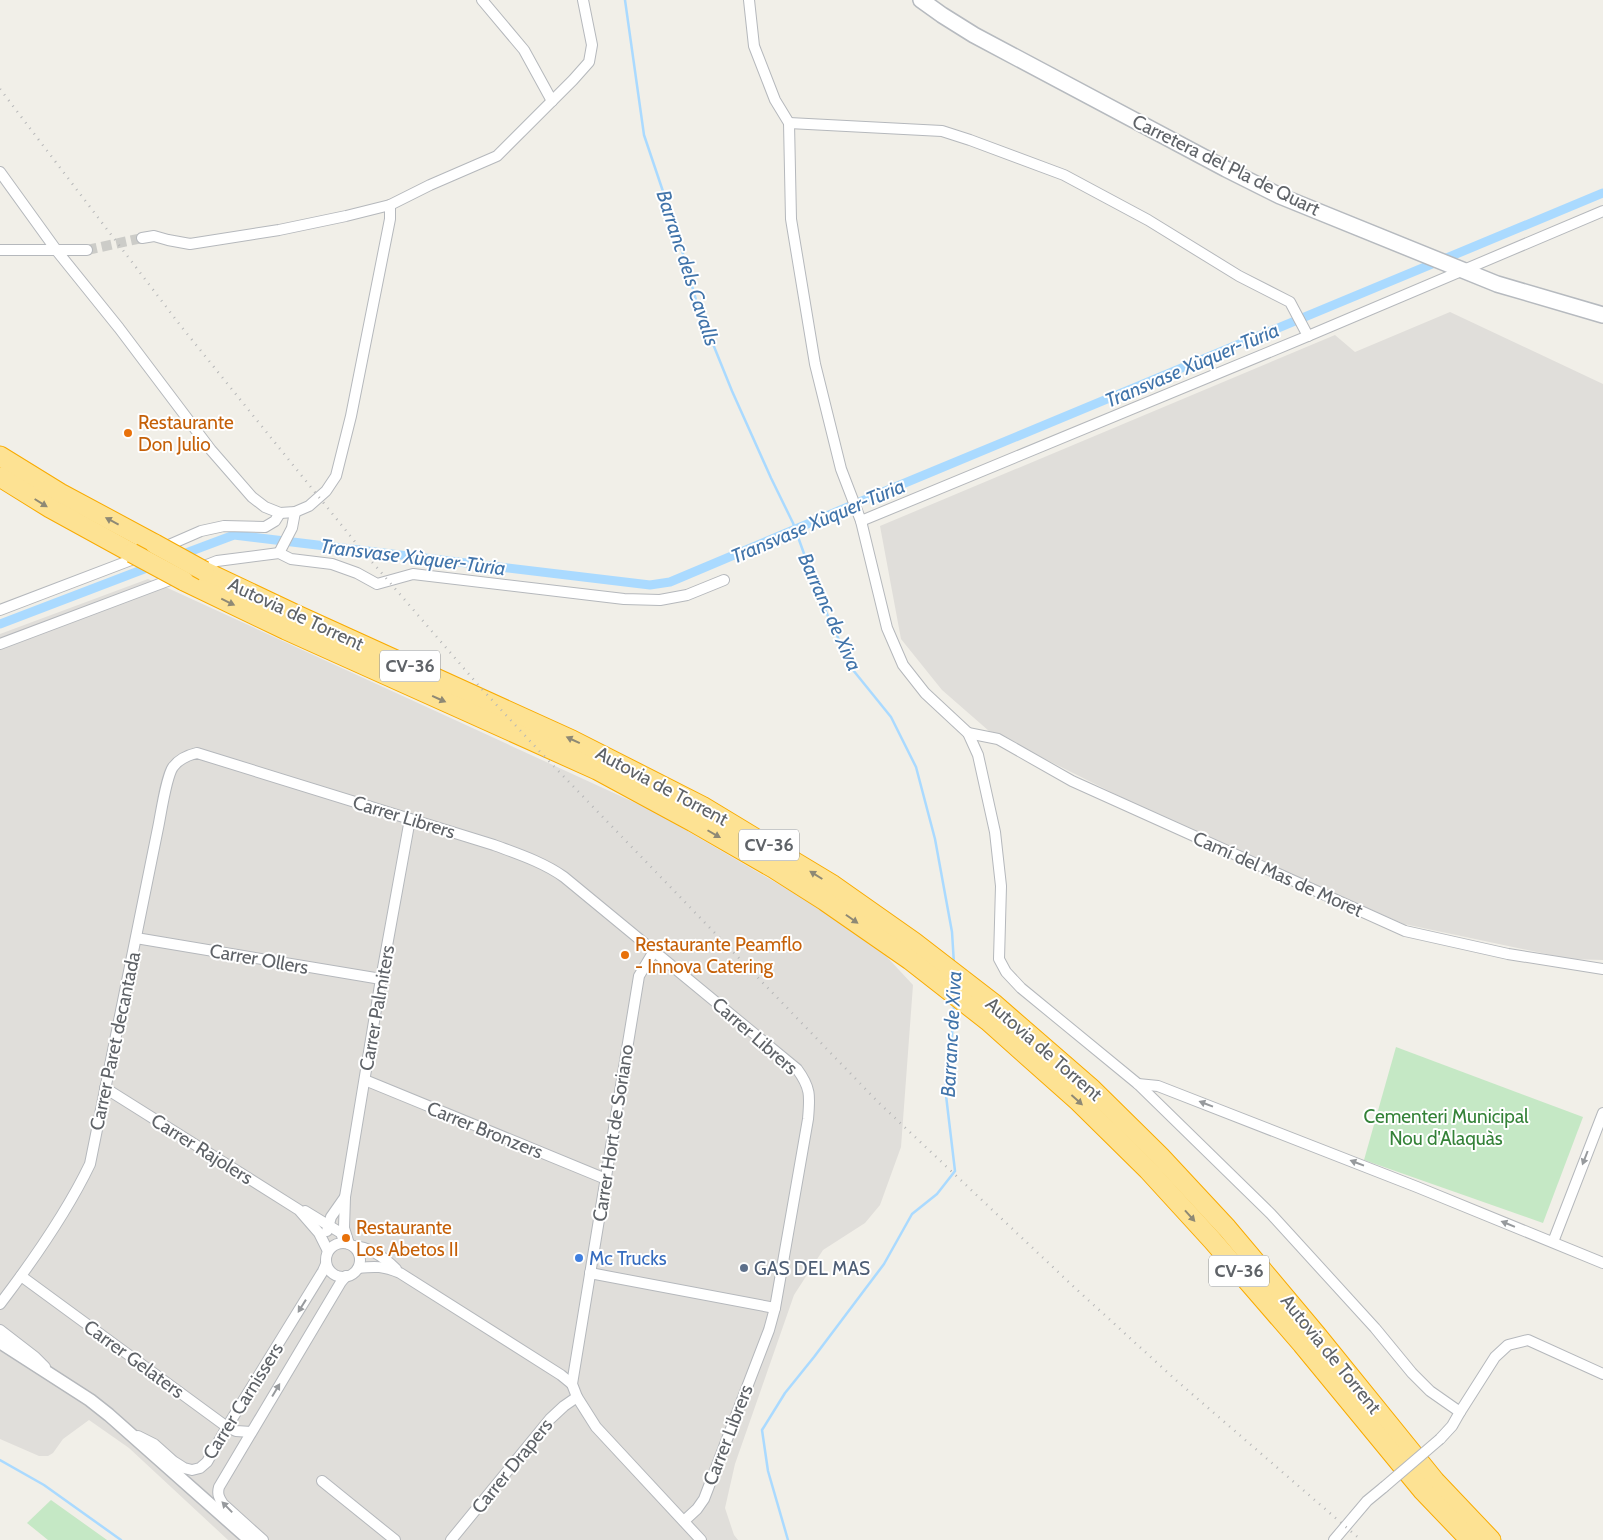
<svg xmlns="http://www.w3.org/2000/svg" width="1603" height="1540" viewBox="0 0 1603 1540" font-family="Cabin,sans-serif">
  <style>
    .industrial { fill: #e0deda }
    .green { fill: #c5e8c5 }
    .lines { fill: none; stroke-linecap: round; stroke-linejoin: round }
    .stream { stroke: #aadaff; stroke-width: 2.5 }
    .canal { stroke: #aadaff; stroke-width: 9 }
    .minor-tunnel { stroke: #ccccc8; stroke-width: 10; stroke-dasharray: 10 5; stroke-linecap: butt }
    .minor-casing { stroke: #b5b8bc; stroke-width: 12 }
    .tertiary-casing { stroke: #b5b8bc; stroke-width: 15 }
    .secondary-casing { stroke: #b6babf; stroke-width: 18 }
    .motorway-casing { stroke: #f9ab00; stroke-width: 21 }
    .minor { stroke: #fff; stroke-width: 10 }
    .tertiary { stroke: #fff; stroke-width: 12 }
    .secondary { stroke: #fff; stroke-width: 15 }
    .motorway { stroke: #fde293; stroke-width: 19 }
    .rail { stroke: #b6b7b8; stroke-width: 2.5; stroke-dasharray: 1 6; stroke-linecap: butt }
    .minor-bridge-casing { stroke: #b5b8bc; stroke-width: 12; stroke-linecap: butt }
    .motorway-bridge-casing { stroke: #f9ab00; stroke-width: 21; stroke-linecap: butt }
    .minor-bridge { stroke: #fff; stroke-width: 10 }
    .motorway-bridge { stroke: #fde293; stroke-width: 19 }
    .oneway { fill: #8e8975 }
    .oneway2 { fill: #979a9d }
    .food-dot { fill: #e8710a; stroke: #fff; stroke-width: 2 }
    .shop-dot { fill: #3f7fe0; stroke: #fff; stroke-width: 2 }
    .service-dot { fill: #5c6f8a; stroke: #fff; stroke-width: 2 }
    .labels { text-anchor: middle; dominant-baseline: central; stroke-width: 4; stroke-linejoin: round; paint-order: stroke }
    .shield { fill: #fff; stroke: #8f9295; stroke-width: 1 }
    .shield-label { font-size: 18px; font-weight: bold; fill: #5f6368 }
    .street-label { font-size: 19px; fill: #5f6368; stroke: #fff }
    .food-label { font-size: 19px; fill: #c56008; stroke: #fff; text-anchor: start }
    .park-label { font-size: 19px; fill: #348238; stroke: #fff }
    .shop-label { font-size: 19px; fill: #366cbe; stroke: #fff; text-anchor: start }
    .service-label { font-size: 19px; fill: #4e5e75; stroke: #fff; text-anchor: start }
    .water-label { font-size: 20px; font-style: italic; fill: #4174aa; stroke: #fff }
  </style>
  <rect width="100%" height="100%" fill="#f1efe8"/>
  <g class="industrial">
    <path d="M1450,312L1603,384V960L1570,959L1404,924L1173,823L989,731L942,690L901,639L880,526L1335,335L1355,352Z"/>
    <path d="M148,579L653,811L811,903L887,957L913,985L901,1147L880,1205L865,1223L823,1250L794,1295L735,1464L725,1508L734,1535L738,1540H228L129,1448L89,1420L63,1439L53,1453L48,1456H39L0,1439V634Z"/>
  </g>
  <g class="green">
    <path d="M1396,1047L1583,1117L1543,1223L1364,1160Z"/>
    <path d="M51,1500L107,1540H48L27,1523Z"/>
  </g>
  <g class="lines">
    <g class="stream">
      <path d="M625,0L644,135L677,233L698,307L732,391L771,478L793,523L821,601L853,670L891,717L916,767L935,839L952,932L954,964"/>
      <path d="M0,1460L44,1485L121,1540"/>
      <path d="M788,1540L768,1471L762,1430L785,1393L814,1357L884,1264L912,1214L937,1194L955,1171L945,1087L951,1052L954,1004"/>
    </g>
    <g class="canal">
      <path d="M178,556L234,535L650,585L670,582L888,490L1603,193"/>
      <path d="M0,624L152,566"/>
    </g>
    <path class="minor-tunnel" d="M87,250L142,238"/>
    <defs>
      <g id="minor">
        <path d="M482,0L524,50L552,101"/>
        <path d="M749,0L754,46L775,100L789,123L791,219L815,364L841,469L861,521L887,628L903,665L925,693L968,733L978,755L995,832L1001,886L999,959L1006,972L1021,988L1138,1084L1271,1214L1375,1328L1412,1373L1430,1391L1460,1412L1495,1357L1508,1345L1528,1340L1603,1374"/>
        <path d="M789,123L942,131L970,140L1064,175L1148,220L1239,276L1290,302L1308,336"/>
        <path d="M0,172L57,251L119,328L211,450L252,497L265,507L280,513L295,512L309,506L326,491L336,476L351,416L390,219V205"/>
        <path d="M142,238L154,236L168,240L190,244L279,230L346,216L390,205L430,185L497,156L573,80L589,62L592,45L583,0"/>
        <path d="M0,250H87"/>
        <path d="M861,521L1308,336L1603,211"/>
        <path d="M162,548L201,531L224,526L265,527L275,521L280,513"/>
        <path d="M279,553L292,528L295,512"/>
        <path d="M199,568L217,561L279,553L291,559L332,564L357,573L377,584L413,574L624,599L660,600L687,595L724,580"/>
        <path d="M0,610L139,557"/>
        <path d="M0,644L178,577"/>
        <path d="M968,733L998,739L1072,781L1405,931L1508,954L1603,969"/>
        <path d="M136,938L381,979"/>
        <path d="M654,951L639,976L572,1384L577,1397L596,1427L701,1540"/>
        <path d="M365,1080L606,1179"/>
        <path d="M1138,1084L1158,1086L1417,1187L1603,1263"/>
        <path d="M105,1088L299,1210L319,1233L328,1251"/>
        <path d="M305,1211L341,1233L344,1241"/>
        <path d="M327,1231L331,1217L345,1197"/>
        <path d="M1553,1242L1603,1113"/>
        <circle cx="343" cy="1260" r="17"/>
        <path d="M349,1244L344,1228L345,1197L381,979L410,819"/>
        <path d="M353,1246C370,1247 384,1257 396,1269"/>
        <path d="M358,1268C376,1266 383,1266 400,1273L561,1375L572,1384"/>
        <path d="M590,1273L775,1308"/>
        <path d="M21,1276L227,1427L236,1431L251,1432"/>
        <path d="M0,1304C32,1262 67,1212 90,1164L158,828C161,814 166,777 173,767C179,759 188,755 197,753L494,845C518,854 543,862 564,877L797,1069C811,1088 810,1096 808,1119L775,1308L769,1330L704,1499L697,1509L684,1521"/>
        <path d="M0,1330L35,1357L45,1367"/>
        <path d="M138,1436L154,1444L173,1461L184,1468L192,1470L200,1468L207,1462L227,1427L323,1271L326,1264"/>
        <path d="M1440,1439L1452,1426L1460,1412"/>
        <path d="M322,1481L395,1540"/>
        <path d="M263,1540L223,1504C219,1498 217,1494 219,1487L341,1282L346,1276"/>
        <path d="M451,1540L550,1419L564,1406L577,1397"/>
        <path d="M1334,1540L1367,1501L1384,1487"/>
      </g>
      <path id="tertiary" d="M0,1342L90,1400L109,1415L250,1540"/>
      <path id="secondary" d="M921,0L942,15L974,35L1226,169L1280,196L1497,284L1603,315"/>
      <g id="motorway">
        <path d="M0,456L60,493L155,544"/>
        <path d="M0,477L50,508L132,553"/>
        <path d="M204,571L297,615L572,740L702,806L833,885L914,942L993,1003L1092,1089L1160,1156L1227,1228L1316,1334L1435,1481L1491,1540"/>
        <path d="M184,581L286,630L597,770L693,822L773,868L825,901L910,960L988,1021L1079,1102L1148,1170L1212,1240L1302,1344L1423,1491L1470,1540"/>
      </g>
    </defs>
    <use href="#minor" class="minor-casing"/>
    <use href="#tertiary" class="tertiary-casing"/>
    <use href="#secondary" class="secondary-casing"/>
    <use href="#motorway" class="motorway-casing"/>
    <use href="#minor" class="minor"/>
    <use href="#tertiary" class="tertiary"/>
    <use href="#secondary" class="secondary"/>
    <use href="#motorway" class="motorway"/>
    <path class="rail" d="M0,89L180,325L360,548L480,687L542,754L878,1102L1074,1287L1177,1381L1361,1540"/>
    <defs>
      <path id="minor-bridge" d="M1384,1487L1440,1439"/>
      <g id="motorway-bridge">
        <path d="M155,544L204,571"/>
        <path d="M132,553L184,581"/>
      </g>
    </defs>
    <use href="#minor-bridge" class="minor-bridge-casing"/>
    <use href="#motorway-bridge" class="motorway-bridge-casing"/>
    <use href="#minor-bridge" class="minor-bridge"/>
    <use href="#motorway-bridge" class="motorway-bridge"/>
  </g>
  <defs><path id="oneway-solid" d="M-6-.8H1V-3.2L6.5 0L1 3.2V.8H-6Z" transform="scale(1.25)"/></defs>
  <g class="oneway">
    <use href="#oneway-solid" transform="translate(41 503) rotate(32)"/>
    <use href="#oneway-solid" transform="translate(112 521) rotate(-152)"/>
    <use href="#oneway-solid" transform="translate(228 602) rotate(26)"/>
    <use href="#oneway-solid" transform="translate(439 699) rotate(24)"/>
    <use href="#oneway-solid" transform="translate(573 740) rotate(-155)"/>
    <use href="#oneway-solid" transform="translate(714 834) rotate(30)"/>
    <use href="#oneway-solid" transform="translate(816 875) rotate(-148)"/>
    <use href="#oneway-solid" transform="translate(852 919) rotate(35)"/>
    <use href="#oneway-solid" transform="translate(1077 1100) rotate(42)"/>
    <use href="#oneway-solid" transform="translate(1190 1216) rotate(48)"/>
  </g>
  <g class="oneway2">
    <use href="#oneway-solid" transform="translate(1206 1104) rotate(-159)"/>
    <use href="#oneway-solid" transform="translate(1585 1158) rotate(111)"/>
    <use href="#oneway-solid" transform="translate(1357 1163) rotate(-159)"/>
    <use href="#oneway-solid" transform="translate(1508 1224) rotate(-158)"/>
    <use href="#oneway-solid" transform="translate(302 1306) rotate(122)"/>
    <use href="#oneway-solid" transform="translate(276 1390) rotate(-59)"/>
    <use href="#oneway-solid" transform="translate(227 1507) rotate(-134)"/>
  </g>
  <g class="food-dot">
    <circle cx="128" cy="433" r="5"/>
    <circle cx="625" cy="955" r="5"/>
    <circle cx="346" cy="1238" r="5"/>
  </g>
  <circle class="shop-dot" cx="579" cy="1258" r="5"/>
  <circle class="service-dot" cx="744" cy="1268" r="5"/>
  <g class="labels">
    <g class="shield">
      <rect x="380" y="650.5" width="60" height="31" rx="4"/>
      <rect x="739" y="829.5" width="60" height="31" rx="4"/>
      <rect x="1209" y="1255.5" width="60" height="31" rx="4"/>
    </g>
    <g class="shield-label">
      <text x="410" y="666">CV-36</text>
      <text x="769" y="845">CV-36</text>
      <text x="1239" y="1271">CV-36</text>
    </g>
    <g class="street-label">
      <text transform="translate(1226 165) rotate(26)">Carretera del Pla de Quart</text>
      <text transform="translate(296 614) rotate(25)">Autovia de Torrent</text>
      <text transform="translate(662 786) rotate(28)">Autovia de Torrent</text>
      <text transform="translate(404 817) rotate(17)">Carrer Librers</text>
      <text transform="translate(1278 874) rotate(24)">Camí del Mas de Moret</text>
      <text transform="translate(259 959) rotate(10)">Carrer Ollers</text>
      <text transform="translate(377 1008) rotate(-80)">Carrer Palmiters</text>
      <text transform="translate(755 1036) rotate(41)">Carrer Librers</text>
      <text transform="translate(115 1041) rotate(-78)">Carrer Paret decantada</text>
      <text transform="translate(1044 1049) rotate(41)">Autovia de Torrent</text>
      <text transform="translate(485 1130) rotate(22)">Carrer Bronzers</text>
      <text transform="translate(613 1133) rotate(-81)">Carrer Hort de Soriano</text>
      <text transform="translate(202 1149) rotate(32)">Carrer Rajolers</text>
      <text transform="translate(1331 1354) rotate(51)">Autovia de Torrent</text>
      <text transform="translate(134 1359) rotate(36)">Carrer Gelaters</text>
      <text transform="translate(243 1401) rotate(-58)">Carrer Carnissers</text>
      <text transform="translate(728 1435) rotate(-69)">Carrer Librers</text>
      <text transform="translate(512 1466) rotate(-51)">Carrer Drapers</text>
    </g>
    <g class="food-label">
      <text x="138" y="422">Restaurante<tspan x="138" dy="22">Don Julio</tspan></text>
      <text x="635" y="944">Restaurante Peamflo<tspan x="635" dy="22">- Innova Catering</tspan></text>
      <text x="356" y="1227">Restaurante<tspan x="356" dy="22">Los Abetos II</tspan></text>
    </g>
    <g class="park-label">
      <text x="1446" y="1116">Cementeri Municipal<tspan x="1446" dy="22">Nou d'Alaquàs</tspan></text>
    </g>
    <g class="shop-label">
      <text x="589" y="1258">Mc Trucks</text>
    </g>
    <g class="service-label">
      <text x="754" y="1268">GAS DEL MAS</text>
    </g>
    <g class="water-label">
      <text transform="translate(688 268) rotate(72)">Barranc dels Cavalls</text>
      <text transform="translate(1192 365) rotate(-23)">Transvase Xùquer-Tùria</text>
      <text transform="translate(818 521) rotate(-23)">Transvase Xùquer-Tùria</text>
      <text transform="translate(413 557) rotate(7)">Transvase Xùquer-Tùria</text>
      <text transform="translate(830 612) rotate(66)">Barranc de Xiva</text>
      <text transform="translate(951 1034) rotate(-87)">Barranc de Xiva</text>
    </g>
  </g>
</svg>
